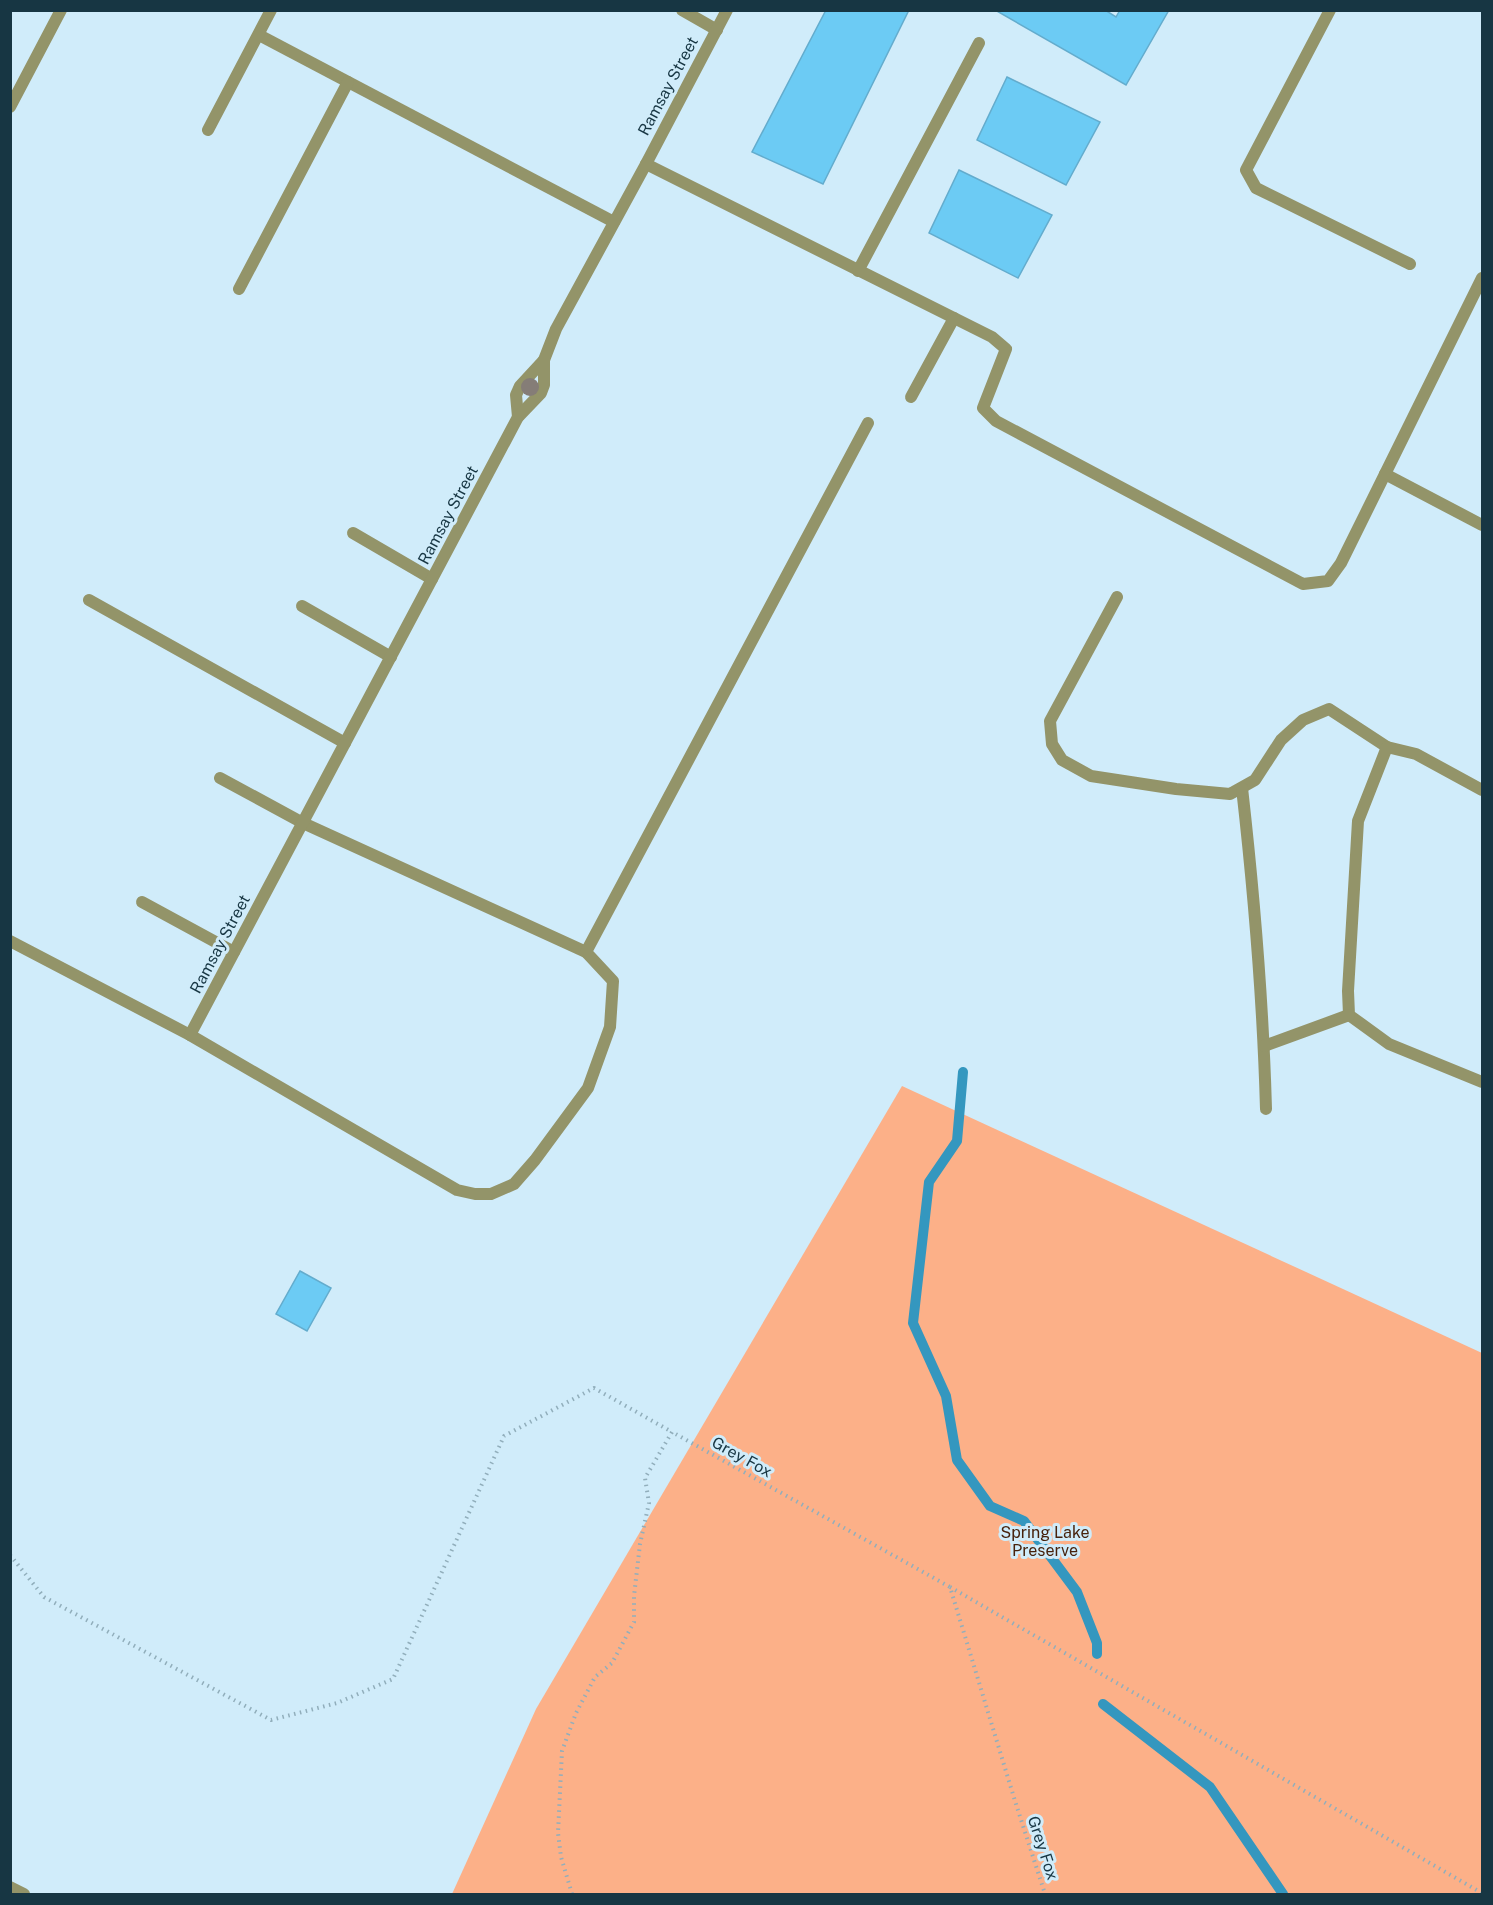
<svg xmlns="http://www.w3.org/2000/svg" width="1493" height="1905" viewBox="0 0 1493 1905" font-family="'Public Sans',sans-serif">
  <style>
    .green { fill: #fcb088 }
    .lines { fill: none; stroke-linecap: round; stroke-linejoin: round }
    .stream { stroke: #3497bf; stroke-width: 10 }
    .building { fill: #6ccbf4; stroke: #63accd; stroke-width: 1.5 }
    .path { stroke: #91aebb; stroke-width: 4; stroke-dasharray: 1.5 4.5; stroke-linecap: butt }
    .lane { stroke: #939469; stroke-width: 12 }
    .street { stroke: #939469; stroke-width: 12 }
    .tree { fill: #857d77 }
    .labels { text-anchor: middle; dominant-baseline: central; stroke-width: 6; stroke-linejoin: round; paint-order: stroke }
    .street-label { font-size: 16px; fill: #173643; stroke: #d0ecfa }
    .park-label { font-size: 16px; fill: #47220c; stroke: #d0ecfa }
  </style>
  <rect width="100%" height="100%" fill="#d0ecfa"/>
  <path class="green" d="M902,1086L1482,1353V1894H452L536,1709Z"/>
  <g class="lines">
    <g class="stream">
      <path d="M963,1072L957,1141L929,1182L913,1323L946,1396L957,1460L990,1506L1024,1521L1077,1592L1097,1643V1654"/>
      <path d="M1103,1704L1210,1787L1283,1894"/>
    </g>
  </g>
  <g class="building">
    <path d="M826,10H909L823,184L752,152Z"/>
    <path d="M995,10H1105L1116,17L1120,10H1169L1126,85Z"/>
    <path d="M1007,77L1100,122L1066,185L977,140Z"/>
    <path d="M959,170L1052,215L1018,278L929,233Z"/>
    <path d="M300,1271L331,1288L307,1331L276,1314Z"/>
  </g>
  <g class="lines">
    <g class="path">
      <path d="M10,1472V1473"/>
      <path d="M10,1555L44,1597L271,1720L337,1703L393,1679L504,1436L594,1388L672,1432"/>
      <path d="M950,1587L1482,1893"/>
      <path d="M572,1894L561,1857L558,1833L562,1751L576,1713L595,1677L612,1663L634,1622V1596L640,1544L649,1503L645,1478L672,1432L950,1587L1015,1801L1045,1894"/>
    </g>
    <g class="lane">
      <path d="M1330,10L1246,170L1256,188L1410,264"/>
      <path d="M259,35L614,222"/>
      <path d="M208,130L271,10"/>
      <path d="M646,164L992,337L1006,349L983,408L996,421L1303,584L1328,581L1341,563L1482,278"/>
      <path d="M858,271L979,43"/>
      <path d="M239,289L348,82"/>
      <path d="M911,397L954,318"/>
      <path d="M1385,474L1482,525"/>
      <path d="M353,533L432,579"/>
      <path d="M1117,597L1050,721L1052,744L1062,760L1091,776L1176,789L1230,794L1255,780L1281,740L1303,720L1329,709L1387,747"/>
      <path d="M89,600L345,743"/>
      <path d="M302,606L391,657"/>
      <path d="M220,778L303,823L586,952"/>
      <path d="M1242,788C1254,894 1263,1001 1266,1109"/>
      <path d="M1482,790L1416,754L1387,747L1358,821L1348,991L1349,1015L1389,1044L1482,1082"/>
      <path d="M142,902L234,952"/>
      <path d="M10,941L190,1035L457,1190L475,1194H491L514,1184L535,1160L588,1088L610,1027L613,981L586,952L868,423"/>
    </g>
    <g class="street">
      <path d="M682,10L717,30"/>
      <path d="M10,107L61,10"/>
      <path d="M518,417L516,395L520,386L544,360"/>
      <path d="M190,1035L518,417L541,393L544,385V360L556,329L646,164L727,10"/>
      <path d="M1264,1046L1349,1015"/>
      <path d="M10,1887L24,1894"/>
    </g>
  </g>
  <circle class="tree" cx="530" cy="387" r="9"/>
  <g class="labels">
    <g class="street-label">
      <text transform="translate(668 86) rotate(-62)">Ramsay Street</text>
      <text transform="translate(448 515) rotate(-62)">Ramsay Street</text>
      <text transform="translate(220 944) rotate(-62)">Ramsay Street</text>
      <text transform="translate(742 1457) rotate(29)">Grey Fox</text>
      <text transform="translate(1043 1848) rotate(72)">Grey Fox</text>
    </g>
    <g class="park-label">
      <text x="1045" y="1532">Spring Lake<tspan x="1045" dy="18">Preserve</tspan></text>
    </g>
  </g>
  <rect width="1493" height="1905" fill="none" stroke="#173643" stroke-width="24"/>
</svg>
